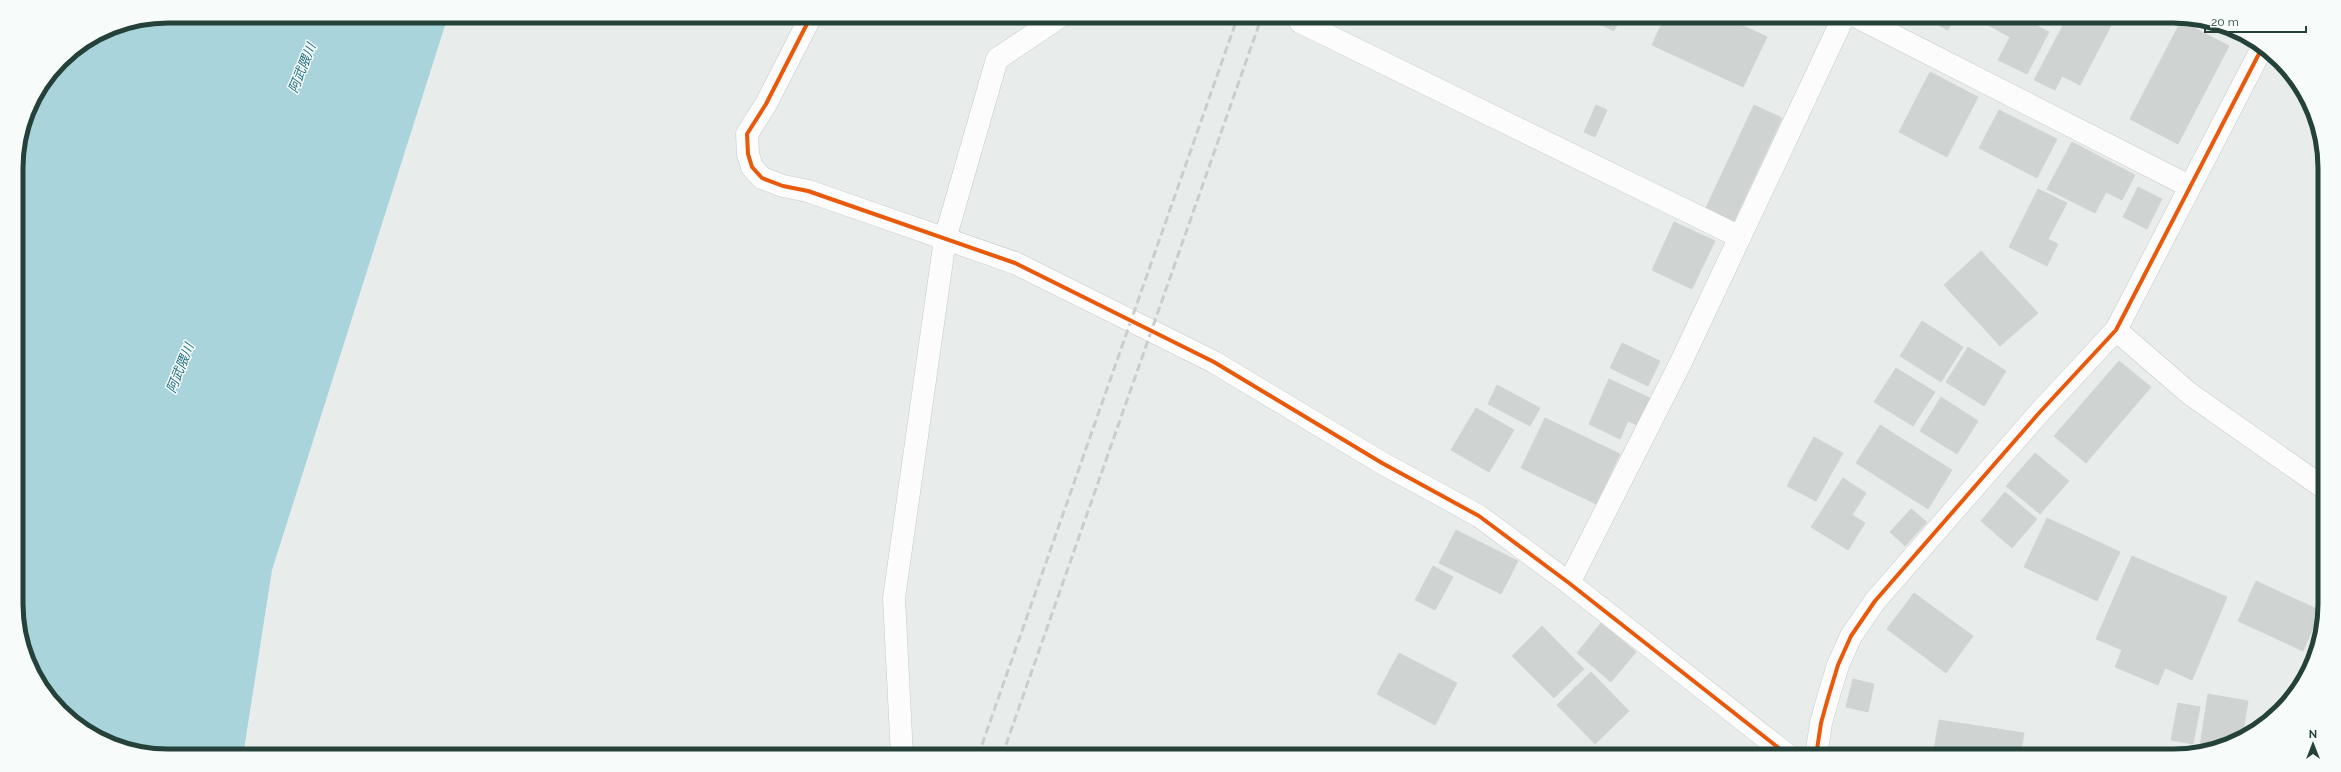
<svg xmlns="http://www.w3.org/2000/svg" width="2341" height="772" viewBox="0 0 2341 772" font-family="Raleway,'Noto Sans JP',sans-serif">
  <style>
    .water { fill: #a9d4db }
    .building { fill: #cfd4d2; stroke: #d1d6d4 }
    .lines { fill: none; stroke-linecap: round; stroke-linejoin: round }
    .minor-casing { stroke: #c5cac8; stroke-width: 23 }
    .minor { stroke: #fcfcfc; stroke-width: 22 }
    .rail { stroke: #c9cdcc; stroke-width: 3; stroke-dasharray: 8 4; stroke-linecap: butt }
    .cycleway-casing { stroke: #f7fbf9; stroke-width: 6 }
    .cycleway { stroke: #e8590c; stroke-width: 4 }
    .labels { text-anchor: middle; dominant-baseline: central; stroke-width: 3; stroke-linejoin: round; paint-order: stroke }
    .water-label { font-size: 13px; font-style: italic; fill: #1c6f80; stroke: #f7fbf9 }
    .rim { fill: none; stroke: #24423a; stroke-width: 5 }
  </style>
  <rect width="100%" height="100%" fill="#e8edeb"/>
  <path class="water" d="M168,16H448L272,570L243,756H168L129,751L92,735L54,704L32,671L19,633L16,158L32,101L61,60L110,28Z"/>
  <g class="building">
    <path d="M1583,16H1621L1614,31Z"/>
    <path d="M1665,16H1723L1767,37L1743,87L1652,45Z"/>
    <path d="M1921,16H1955L1948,30Z"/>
    <path d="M1978,16H2018L2049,32L2027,74L1998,60L2010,37L1977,19Z"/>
    <path d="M2068,16H2116L2080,85L2062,76L2055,90L2034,80Z"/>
    <path d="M2181,21L2229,46L2178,144L2130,119Z"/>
    <path d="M1930,72L1978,97L1947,157L1899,132Z"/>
    <path d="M1596,105L1607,110L1595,137L1584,132Z"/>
    <path d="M1754,105L1782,118L1733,223L1705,210Z"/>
    <path d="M1999,110L2057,139L2037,178L1979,148Z"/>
    <path d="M2072,142L2135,175L2122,200L2106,192L2095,213L2047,189Z"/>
    <path d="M2138,187L2162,199L2147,229L2123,217Z"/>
    <path d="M2038,189L2067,203L2048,239L2058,244L2047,266L2009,247Z"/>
    <path d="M1674,222L1715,241L1692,289L1652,270Z"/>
    <path d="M1981,251L2038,313L2000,346L1944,285Z"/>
    <path d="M1922,321L1963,347L1941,382L1900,356Z"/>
    <path d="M1622,343L1660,361L1648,386L1610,368Z"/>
    <path d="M1968,347L2006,371L1984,406L1946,382Z"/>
    <path d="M2119,361L2151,387L2086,463L2054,436Z"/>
    <path d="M1896,368L1935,392L1913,426L1874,402Z"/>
    <path d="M1609,379L1652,399L1639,426L1628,421L1620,439L1589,424Z"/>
    <path d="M1497,385L1540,408L1530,426L1488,404Z"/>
    <path d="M1941,397L1978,421L1957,454L1920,431Z"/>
    <path d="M1476,408L1514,430L1489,472L1451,450Z"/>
    <path d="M1545,418L1620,454L1596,504L1521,468Z"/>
    <path d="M1880,425L1952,470L1928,509L1856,463Z"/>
    <path d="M1814,437L1843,453L1816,501L1787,486Z"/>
    <path d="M2035,453L2069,481L2040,514L2006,486Z"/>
    <path d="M1843,478L1866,493L1852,515L1865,523L1848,550L1811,527Z"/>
    <path d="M2005,492L2037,519L2012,548L1981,521Z"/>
    <path d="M1911,509L1927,522L1905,546L1890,532Z"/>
    <path d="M2047,518L2120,552L2097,601L2024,567Z"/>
    <path d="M1456,530L1518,561L1501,594L1439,563Z"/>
    <path d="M2132,556L2227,597L2192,680L2165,668L2158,685L2115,667L2122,650L2096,639Z"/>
    <path d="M1433,566L1453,577L1435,610L1415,600Z"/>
    <path d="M2256,581L2321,611L2303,651L2238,621Z"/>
    <path d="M1914,593L1973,636L1946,673L1887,629Z"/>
    <path d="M1601,623L1636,652L1611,682L1577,653Z"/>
    <path d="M1542,626L1584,669L1554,698L1512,656Z"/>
    <path d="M1399,653L1457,683L1435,725L1377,694Z"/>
    <path d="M1591,672L1629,711L1595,744L1557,705Z"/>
    <path d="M1853,679L1874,684L1868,712L1846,707Z"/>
    <path d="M2208,694L2248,701L2242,738L2231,744L2215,748L2200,746Z"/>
    <path d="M2178,703L2200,707L2193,744L2171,740Z"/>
    <path d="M2263,716L2273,717L2262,726Z"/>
    <path d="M1939,720L2024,733L2020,756H1933Z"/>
    <path d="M2112,749L2171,756H2111Z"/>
  </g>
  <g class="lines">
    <defs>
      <g id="minor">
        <path d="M811,16L766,104L747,134L748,154L752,167L762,178L783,186L808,191L1015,263L1214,362L1382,463L1479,516L1569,583L1789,756"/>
        <path d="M1855,16L2189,186"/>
        <path d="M1300,22L1740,237"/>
        <path d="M2116,330L2190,394L2324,488"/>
        <path d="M1569,583L1681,362L1844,16"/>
        <path d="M902,756L894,598L945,239L997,59L1061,16"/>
        <path d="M1816,756L1821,723L1828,698L1838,665L1851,636L1875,601L2039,413L2116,330L2263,46"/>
      </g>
    </defs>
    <use href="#minor" class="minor-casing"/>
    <use href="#minor" class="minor"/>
    <g class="rail">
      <path d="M978,756L1238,16"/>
      <path d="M1002,756L1262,16"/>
    </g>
    <defs>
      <g id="cycleway">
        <path d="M811,16L766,104L747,134L748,154L752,167L762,178L783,186L808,191L1015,263L1214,362L1382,463L1479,516L1569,583L1789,756"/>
        <path d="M1816,756L1821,723L1828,698L1838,665L1851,636L1875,601L2039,413L2116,330L2263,46"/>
      </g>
    </defs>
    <use href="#cycleway" class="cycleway-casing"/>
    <use href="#cycleway" class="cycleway"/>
  </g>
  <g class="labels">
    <g class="water-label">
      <text transform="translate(302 68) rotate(-68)">阿武隈川</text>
      <text transform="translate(180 368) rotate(-68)">阿武隈川</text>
    </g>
  </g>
  <path d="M0 0H2341V772H0ZM168 23H2173A145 145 0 0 1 2318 168V604A145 145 0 0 1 2173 749H168A145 145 0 0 1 23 604V168A145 145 0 0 1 168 23Z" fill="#f7fbf9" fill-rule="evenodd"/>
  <path class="rim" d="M168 23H2173A145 145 0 0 1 2318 168V604A145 145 0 0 1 2173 749H168A145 145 0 0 1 23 604V168A145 145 0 0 1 168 23Z"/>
  <g transform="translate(2313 744)" stroke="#f7fbf9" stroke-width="3" paint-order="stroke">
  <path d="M0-3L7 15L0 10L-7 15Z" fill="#24423a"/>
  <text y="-6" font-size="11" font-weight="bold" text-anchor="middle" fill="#24423a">N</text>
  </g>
  <path d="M2205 26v6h101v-6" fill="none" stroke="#24423a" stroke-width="2"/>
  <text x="2211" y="26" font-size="12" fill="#24423a" stroke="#f7fbf9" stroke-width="3" paint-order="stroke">20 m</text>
</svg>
